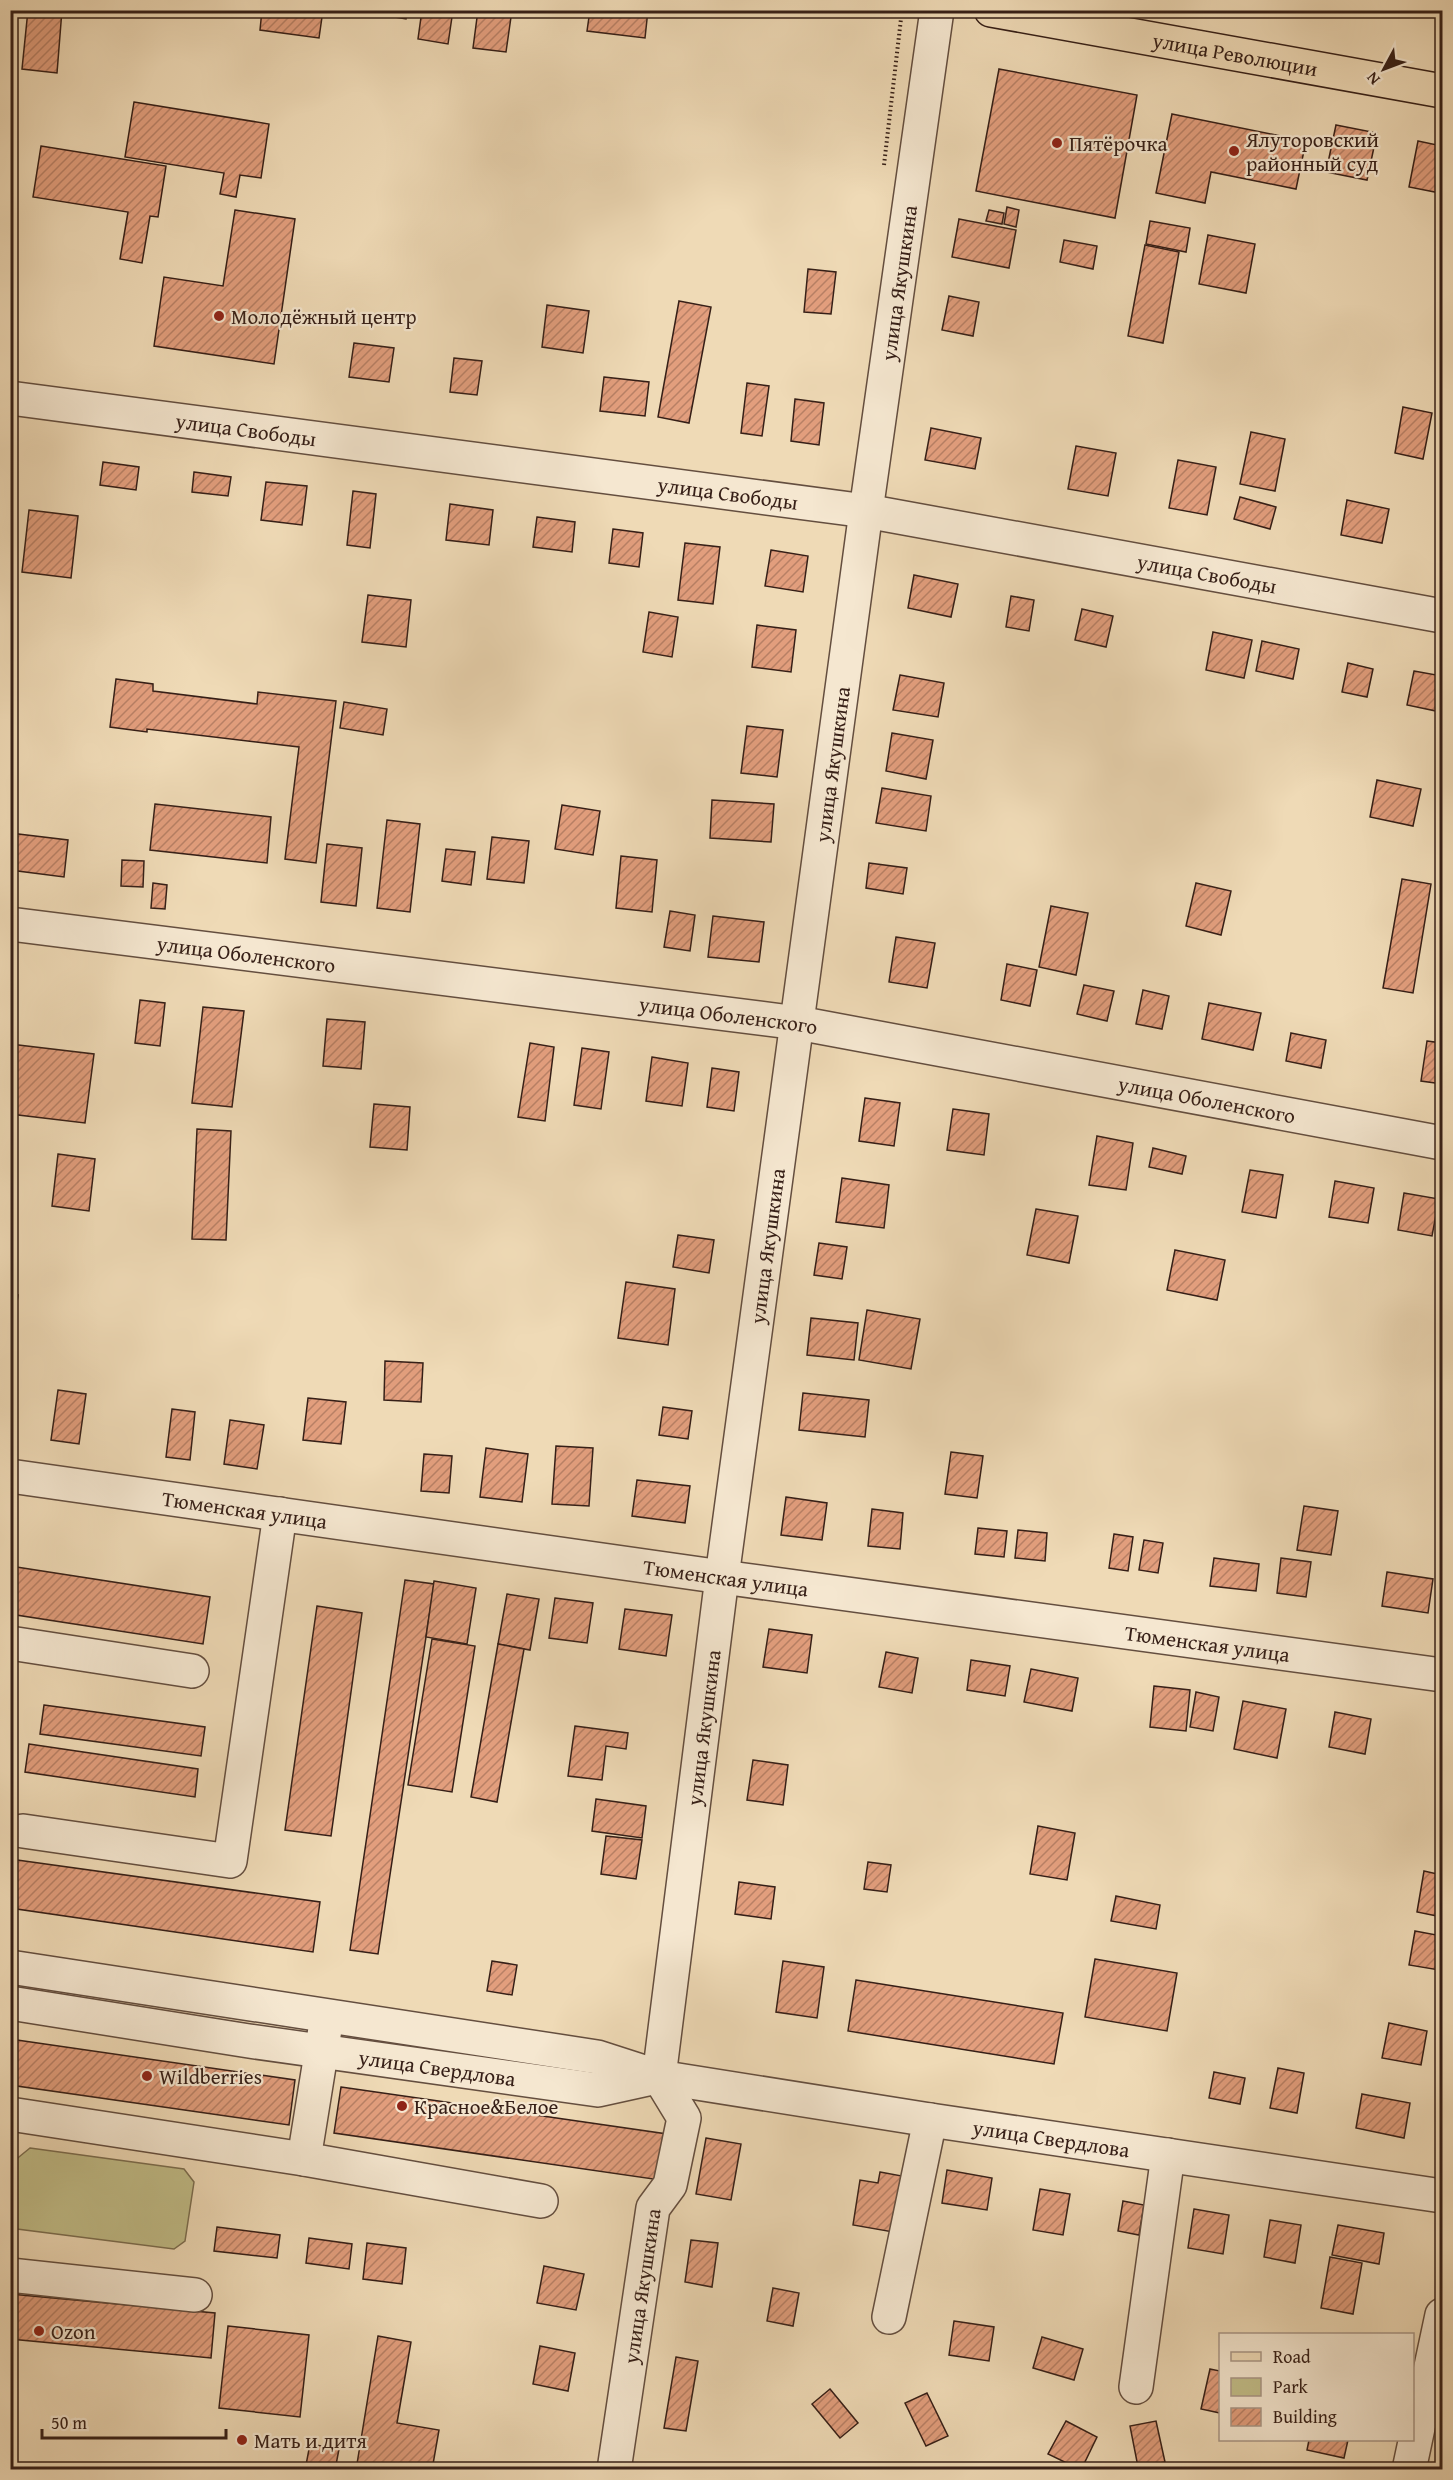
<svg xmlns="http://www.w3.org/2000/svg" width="1453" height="2480" viewBox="0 0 1453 2480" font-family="'Gentium Book Plus',serif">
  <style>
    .green { fill: #c1bd88; stroke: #7c6e50; stroke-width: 1.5 }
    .building { fill: url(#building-hatch); stroke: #361f17; stroke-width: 1.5 }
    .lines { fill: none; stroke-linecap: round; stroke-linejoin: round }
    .minor-casing { stroke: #644e3f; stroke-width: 36 }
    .major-casing { stroke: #361f17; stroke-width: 36 }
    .path { stroke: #361f17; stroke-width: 4; stroke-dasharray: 1.5 3; stroke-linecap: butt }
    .minor { stroke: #f5e7d0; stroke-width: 33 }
    .major { stroke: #efdab6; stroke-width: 33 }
    .poi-dot { fill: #8f2418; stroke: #f5e7d0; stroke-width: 2 }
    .labels { text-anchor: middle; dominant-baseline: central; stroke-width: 4.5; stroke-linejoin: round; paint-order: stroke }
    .street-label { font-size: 21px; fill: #361f17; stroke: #f5e7d0 }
    .poi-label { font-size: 21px; fill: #361f17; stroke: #f5e7d0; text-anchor: start }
  </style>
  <defs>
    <pattern id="building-hatch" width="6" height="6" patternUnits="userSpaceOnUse" patternTransform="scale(1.5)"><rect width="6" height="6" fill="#e29e7d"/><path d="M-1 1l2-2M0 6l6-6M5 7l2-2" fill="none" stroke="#b88065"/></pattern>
  </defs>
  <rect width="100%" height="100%" fill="#efdab6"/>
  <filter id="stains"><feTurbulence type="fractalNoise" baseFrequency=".00333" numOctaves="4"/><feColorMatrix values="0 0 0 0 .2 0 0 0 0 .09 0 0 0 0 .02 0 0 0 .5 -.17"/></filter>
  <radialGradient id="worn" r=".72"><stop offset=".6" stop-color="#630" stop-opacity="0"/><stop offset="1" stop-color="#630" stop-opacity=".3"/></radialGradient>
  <path class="green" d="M30,2148L184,2169L194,2182L185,2241L174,2249L17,2229L11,2221L14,2161Z"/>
  <g class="building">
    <path d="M28,10H62L57,73L22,69Z"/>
    <path d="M262,10H323L319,38L260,30Z"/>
    <path d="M353,10H408L406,19Z"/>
    <path d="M422,10H453L448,44L418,39Z"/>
    <path d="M478,10H512L506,52L473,48Z"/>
    <path d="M590,10H648L645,38L587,31Z"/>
    <path d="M999,69L1137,95L1115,218L976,191Z"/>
    <path d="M134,102L269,124L261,178L240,175L236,197L220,194L224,173L125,157Z"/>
    <path d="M1172,114L1306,141L1296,189L1211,172L1205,203L1156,193Z"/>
    <path d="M1336,125L1377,133L1367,180L1326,172Z"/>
    <path d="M1418,141L1442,146V178L1440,193L1409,187Z"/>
    <path d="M41,146L166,166L158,217L150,216L142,263L120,259L128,212L33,197Z"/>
    <path d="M1007,207L1019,210L1016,227L1004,224Z"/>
    <path d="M235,210L295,219L274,364L154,346L164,277L223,286Z"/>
    <path d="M989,210L1004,213L1002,224L986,221Z"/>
    <path d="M959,219L1016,230L1009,268L952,257Z"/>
    <path d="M1150,221L1190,228L1186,252L1146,244Z"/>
    <path d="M1208,235L1255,244L1246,293L1199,284Z"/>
    <path d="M1064,240L1097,246L1093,269L1060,262Z"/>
    <path d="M1145,245L1179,252L1163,343L1128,336Z"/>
    <path d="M808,269L836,272L831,314L804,312Z"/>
    <path d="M949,296L979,302L973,336L942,330Z"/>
    <path d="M679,301L711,307L689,423L658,417Z"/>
    <path d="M547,305L589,311L583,353L542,347Z"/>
    <path d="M354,343L394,348L389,382L349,377Z"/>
    <path d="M454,358L482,361L477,395L450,392Z"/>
    <path d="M604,377L649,382L645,416L600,411Z"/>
    <path d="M747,383L769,386L762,436L741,433Z"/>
    <path d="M795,399L824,403L819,445L791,441Z"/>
    <path d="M1403,407L1432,413L1423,459L1395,453Z"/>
    <path d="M931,428L981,438L975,469L925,460Z"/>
    <path d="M1251,432L1285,439L1275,491L1240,484Z"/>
    <path d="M1076,446L1116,453L1108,496L1068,489Z"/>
    <path d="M1178,460L1216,467L1207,515L1169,508Z"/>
    <path d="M103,462L139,467L136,490L100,485Z"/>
    <path d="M194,472L231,477L228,496L192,492Z"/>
    <path d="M266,482L307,486L302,525L261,520Z"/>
    <path d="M353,491L376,494L370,548L347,545Z"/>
    <path d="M1240,497L1276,507L1270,529L1234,519Z"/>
    <path d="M1347,500L1389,509L1382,543L1341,535Z"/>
    <path d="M450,504L493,510L489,545L446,540Z"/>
    <path d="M29,510L78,516L71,578L22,572Z"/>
    <path d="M537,517L575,522L572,552L533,547Z"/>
    <path d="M1442,525V558L1436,557Z"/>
    <path d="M613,529L643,533L639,567L609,563Z"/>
    <path d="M685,543L720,547L713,604L678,600Z"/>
    <path d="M771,550L808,556L803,592L765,586Z"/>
    <path d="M914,575L958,584L951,617L908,608Z"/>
    <path d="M368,595L411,600L406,647L362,642Z"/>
    <path d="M1011,596L1034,600L1029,631L1006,627Z"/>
    <path d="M1082,609L1113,616L1106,647L1075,640Z"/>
    <path d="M649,612L678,617L672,657L643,652Z"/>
    <path d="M757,625L796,630L791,672L752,667Z"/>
    <path d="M1213,632L1252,640L1244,678L1206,670Z"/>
    <path d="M1262,641L1299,649L1293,679L1256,671Z"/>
    <path d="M1348,663L1373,669L1367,697L1342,692Z"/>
    <path d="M1414,671L1442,676L1436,711L1407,705Z"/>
    <path d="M900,675L944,683L938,717L893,710Z"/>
    <path d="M116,679L153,684V691L257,704L258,692L336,701L316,863L285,859L299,747L147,729V732L110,727Z"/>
    <path d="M344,702L387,709L383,735L340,728Z"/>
    <path d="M747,726L783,730L777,777L741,773Z"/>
    <path d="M892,733L933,740L926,779L886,771Z"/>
    <path d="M1377,780L1421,789L1413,826L1370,817Z"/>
    <path d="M882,788L931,796L926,831L876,823Z"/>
    <path d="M712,800L774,804L771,842L710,838Z"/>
    <path d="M155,804L271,817L267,863L150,850Z"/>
    <path d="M562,805L600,811L593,855L555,849Z"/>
    <path d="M387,820L420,824L410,912L377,908Z"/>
    <path d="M10,833L68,840L64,877L10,870Z"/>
    <path d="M492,837L529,841L524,883L487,879Z"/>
    <path d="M327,844L362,848L356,906L321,902Z"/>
    <path d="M446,849L475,852L471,885L442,881Z"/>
    <path d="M621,856L657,860L652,912L616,908Z"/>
    <path d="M122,860L144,861L143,887L121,886Z"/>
    <path d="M869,863L907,868L903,894L866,888Z"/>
    <path d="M1402,879L1431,884L1413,993L1383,988Z"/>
    <path d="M153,883L167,885L165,909L151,908Z"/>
    <path d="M1196,883L1231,891L1221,935L1186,926Z"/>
    <path d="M1051,906L1088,913L1076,975L1039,967Z"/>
    <path d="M670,911L695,915L690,951L664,947Z"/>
    <path d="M713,916L764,922L759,962L708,957Z"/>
    <path d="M896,937L935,943L927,988L889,982Z"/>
    <path d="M1007,964L1037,970L1030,1006L1001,1000Z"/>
    <path d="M1084,985L1114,991L1107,1021L1077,1014Z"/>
    <path d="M1143,990L1169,996L1162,1029L1136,1024Z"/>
    <path d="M140,1000L165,1003L160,1046L135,1043Z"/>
    <path d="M1209,1003L1261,1013L1253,1050L1202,1039Z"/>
    <path d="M203,1007L244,1011L232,1107L192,1103Z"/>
    <path d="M327,1019L365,1022L361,1069L323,1066Z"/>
    <path d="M1291,1033L1326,1040L1321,1068L1286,1061Z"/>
    <path d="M1427,1041L1442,1043V1084L1421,1081Z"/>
    <path d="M530,1043L554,1047L545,1121L518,1117Z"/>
    <path d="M10,1044L94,1054L85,1123L10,1114Z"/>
    <path d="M582,1048L609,1052L601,1109L574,1105Z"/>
    <path d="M652,1057L688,1063L682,1106L646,1101Z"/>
    <path d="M712,1068L739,1072L734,1111L707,1107Z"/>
    <path d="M865,1098L900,1103L894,1146L859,1141Z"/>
    <path d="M374,1104L410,1107L407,1150L370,1147Z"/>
    <path d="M953,1109L989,1114L984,1155L947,1150Z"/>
    <path d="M197,1129L231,1131L226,1240L192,1239Z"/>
    <path d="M1097,1136L1133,1143L1126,1190L1089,1185Z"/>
    <path d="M1153,1148L1186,1156L1182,1174L1149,1167Z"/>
    <path d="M58,1154L95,1159L89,1211L52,1206Z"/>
    <path d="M1250,1170L1283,1175L1276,1218L1242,1212Z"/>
    <path d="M842,1178L889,1185L884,1228L836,1222Z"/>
    <path d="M1335,1181L1374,1188L1368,1223L1329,1217Z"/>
    <path d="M1404,1193L1439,1199L1432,1236L1398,1230Z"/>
    <path d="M1036,1209L1078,1216L1069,1263L1027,1255Z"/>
    <path d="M678,1235L714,1240L709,1273L673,1267Z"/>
    <path d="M819,1243L847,1247L842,1279L814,1275Z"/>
    <path d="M1175,1250L1225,1260L1217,1300L1167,1290Z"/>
    <path d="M626,1282L675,1289L668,1345L618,1338Z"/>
    <path d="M10,1294L18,1295L14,1326L10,1325Z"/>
    <path d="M867,1310L920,1319L911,1369L859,1360Z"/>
    <path d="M811,1318L858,1323L854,1360L807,1355Z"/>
    <path d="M385,1361L423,1363L421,1402L384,1400Z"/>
    <path d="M58,1390L86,1394L79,1444L51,1440Z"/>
    <path d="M803,1393L869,1400L865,1437L799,1430Z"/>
    <path d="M308,1398L346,1402L341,1444L303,1440Z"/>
    <path d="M663,1407L692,1411L688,1439L659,1435Z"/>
    <path d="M172,1409L195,1412L190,1460L166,1457Z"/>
    <path d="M230,1420L264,1425L257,1469L224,1464Z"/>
    <path d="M556,1446L593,1448L589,1506L552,1504Z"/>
    <path d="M486,1448L528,1454L522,1502L480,1497Z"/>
    <path d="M951,1452L983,1456L977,1498L945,1494Z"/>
    <path d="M424,1454L452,1456L449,1493L421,1491Z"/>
    <path d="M637,1480L690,1486L685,1523L632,1516Z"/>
    <path d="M786,1497L827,1503L822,1540L781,1535Z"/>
    <path d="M1304,1506L1338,1511L1331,1555L1297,1550Z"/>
    <path d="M872,1509L903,1513L900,1549L868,1546Z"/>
    <path d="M978,1528L1007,1531L1004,1557L975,1554Z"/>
    <path d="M1018,1530L1047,1533L1045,1561L1015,1558Z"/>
    <path d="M1114,1534L1133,1537L1128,1571L1109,1568Z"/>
    <path d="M1144,1540L1163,1543L1158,1573L1139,1570Z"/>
    <path d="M1214,1558L1259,1564L1256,1591L1210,1586Z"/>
    <path d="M1281,1558L1311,1562L1306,1597L1277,1593Z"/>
    <path d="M10,1566L210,1597L203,1644L10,1614Z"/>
    <path d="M1387,1572L1433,1579L1428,1613L1382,1606Z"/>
    <path d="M405,1580L434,1584L378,1954L350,1950Z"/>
    <path d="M434,1581L476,1588L467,1644L426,1637Z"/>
    <path d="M507,1594L539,1599L530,1650L498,1644Z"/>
    <path d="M555,1598L593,1603L587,1643L549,1638Z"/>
    <path d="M317,1606L362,1613L331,1836L285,1830Z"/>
    <path d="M625,1609L672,1615L666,1656L619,1649Z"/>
    <path d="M769,1629L812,1635L807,1673L763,1667Z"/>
    <path d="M432,1639L475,1646L452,1792L408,1785Z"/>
    <path d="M498,1644L524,1649L497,1802L471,1797Z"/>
    <path d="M886,1652L918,1658L912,1693L879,1687Z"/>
    <path d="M971,1660L1010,1666L1005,1696L967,1690Z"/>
    <path d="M1031,1669L1078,1678L1072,1711L1024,1702Z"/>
    <path d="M1154,1686L1190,1690L1186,1731L1150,1727Z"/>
    <path d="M1196,1692L1219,1697L1213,1731L1190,1727Z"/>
    <path d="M1243,1701L1286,1709L1277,1758L1234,1749Z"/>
    <path d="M44,1705L205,1727L201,1756L40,1734Z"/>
    <path d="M1335,1712L1371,1719L1365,1754L1329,1747Z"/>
    <path d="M575,1726L628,1733L626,1749L606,1746L602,1780L568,1776Z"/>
    <path d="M29,1744L198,1769L195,1797L25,1772Z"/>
    <path d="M753,1760L788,1765L783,1805L747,1800Z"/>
    <path d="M596,1799L646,1806L642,1838L592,1831Z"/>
    <path d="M1038,1826L1075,1833L1067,1880L1030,1874Z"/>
    <path d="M606,1836L642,1840L636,1879L601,1874Z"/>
    <path d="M10,1859L320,1902L313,1952L10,1908Z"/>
    <path d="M868,1862L891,1865L887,1892L864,1889Z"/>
    <path d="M1424,1871L1442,1875V1917L1417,1912Z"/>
    <path d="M739,1882L775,1887L771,1919L735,1914Z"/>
    <path d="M1116,1896L1160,1905L1156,1929L1111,1921Z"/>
    <path d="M1415,1931L1442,1936L1439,1970L1409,1965Z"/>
    <path d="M1095,1959L1177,1973L1167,2031L1085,2017Z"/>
    <path d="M492,1961L517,1965L512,1995L487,1991Z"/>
    <path d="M783,1961L824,1967L817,2018L776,2012Z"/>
    <path d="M856,1980L1063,2013L1054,2064L848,2031Z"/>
    <path d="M1389,2023L1427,2031L1421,2065L1382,2058Z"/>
    <path d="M10,2039L295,2080L289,2125L10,2085Z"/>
    <path d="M1278,2068L1304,2073L1297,2113L1270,2108Z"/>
    <path d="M1214,2072L1245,2078L1240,2104L1209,2098Z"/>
    <path d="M341,2087L667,2134L660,2180L334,2133Z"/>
    <path d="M1362,2094L1410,2103L1404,2138L1356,2128Z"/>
    <path d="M706,2138L741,2144L731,2200L696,2194Z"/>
    <path d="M947,2170L992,2178L987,2210L942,2203Z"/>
    <path d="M880,2172L902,2176L893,2232L853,2225L860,2180L878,2183Z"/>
    <path d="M1040,2189L1070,2194L1063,2235L1033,2230Z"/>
    <path d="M1123,2201L1144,2205L1139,2235L1118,2231Z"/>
    <path d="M1194,2209L1229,2215L1223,2254L1188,2248Z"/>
    <path d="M1270,2220L1301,2225L1295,2263L1264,2257Z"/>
    <path d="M1338,2225L1384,2233L1379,2264L1332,2255Z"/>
    <path d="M217,2227L280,2235L277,2258L214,2251Z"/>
    <path d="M309,2238L352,2244L349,2269L306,2263Z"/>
    <path d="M691,2240L718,2243L712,2287L685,2282Z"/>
    <path d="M367,2243L406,2248L402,2284L363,2279Z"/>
    <path d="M1330,2257L1362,2263L1353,2314L1321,2308Z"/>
    <path d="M544,2266L584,2274L576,2310L537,2303Z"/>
    <path d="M773,2288L799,2293L793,2326L767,2321Z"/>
    <path d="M10,2294L215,2313L211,2358L10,2339Z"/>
    <path d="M954,2321L994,2327L989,2361L949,2355Z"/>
    <path d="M228,2326L309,2335L300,2417L219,2408Z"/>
    <path d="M378,2336L411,2342L397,2423L439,2430L432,2470H356Z"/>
    <path d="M1042,2337L1083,2349L1074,2380L1033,2368Z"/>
    <path d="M540,2346L575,2353L568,2391L533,2384Z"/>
    <path d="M676,2357L698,2361L686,2431L664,2428Z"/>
    <path d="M1210,2369L1220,2371V2413L1201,2409Z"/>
    <path d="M830,2389L858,2423L840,2438L812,2404Z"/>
    <path d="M927,2393L948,2436L926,2446L905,2403Z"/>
    <path d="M1066,2421L1097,2437L1081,2470L1048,2454Z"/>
    <path d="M1156,2421L1165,2462L1138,2467L1130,2426Z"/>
    <path d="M1309,2440H1348L1344,2458L1307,2450Z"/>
    <path d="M310,2444L339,2449L335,2470H305Z"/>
  </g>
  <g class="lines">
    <defs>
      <g id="minor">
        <path id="s1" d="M10,398L866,511L1442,616"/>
        <path id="s2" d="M10,924L798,1023L1442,1143"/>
        <path id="s3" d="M10,1476L722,1577L1442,1675"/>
        <path d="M10,1643L192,1671"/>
        <path d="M23,1831L230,1861L280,1514"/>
        <path id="s4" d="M10,1967L597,2057L659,2077L930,2120L1442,2196"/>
        <path id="s5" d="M10,2003L249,2041L598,2090L657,2077"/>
        <path d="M325,2029L304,2159L541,2201"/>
        <path d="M10,2114L304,2159"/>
        <path d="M10,2275L195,2295"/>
        <path d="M889,2317L930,2120"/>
        <path d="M1136,2387L1168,2155"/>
        <path id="s6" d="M614,2470L653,2208L670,2185L684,2118L659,2077L722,1577L866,511L937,10"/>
        <path d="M1409,2470L1442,2315"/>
      </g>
      <g id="major">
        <path id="s7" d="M991,10L1442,91"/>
      </g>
    </defs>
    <use href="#minor" class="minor-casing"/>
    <use href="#major" class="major-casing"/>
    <path class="path" d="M884,165L902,10"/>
    <use href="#minor" class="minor"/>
    <use href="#major" class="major"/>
  </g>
  <g class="poi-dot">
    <circle cx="1057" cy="143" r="6"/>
    <circle cx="1234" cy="151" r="6"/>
    <circle cx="219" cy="316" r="6"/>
    <circle cx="147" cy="2076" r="6"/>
    <circle cx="402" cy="2106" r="6"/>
    <circle cx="39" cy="2331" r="6"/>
    <circle cx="242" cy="2440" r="6"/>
  </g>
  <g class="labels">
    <g class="street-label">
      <text stroke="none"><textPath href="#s7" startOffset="248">улица Революции</textPath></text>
      <text stroke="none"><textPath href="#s6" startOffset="2220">улица Якушкина</textPath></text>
      <text stroke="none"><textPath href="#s1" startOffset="238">улица Свободы</textPath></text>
      <text stroke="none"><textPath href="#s1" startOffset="724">улица Свободы</textPath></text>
      <text stroke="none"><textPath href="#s1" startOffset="1210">улица Свободы</textPath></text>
      <text stroke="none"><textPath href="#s6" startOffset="1734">улица Якушкина</textPath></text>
      <text stroke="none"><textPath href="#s2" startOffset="238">улица Оболенского</textPath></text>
      <text stroke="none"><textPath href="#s2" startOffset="724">улица Оболенского</textPath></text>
      <text stroke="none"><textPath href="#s2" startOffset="1210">улица Оболенского</textPath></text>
      <text stroke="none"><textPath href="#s6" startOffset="1248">улица Якушкина</textPath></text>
      <text stroke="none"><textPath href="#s3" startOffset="237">Тюменская улица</textPath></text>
      <text stroke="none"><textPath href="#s3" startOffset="723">Тюменская улица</textPath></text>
      <text stroke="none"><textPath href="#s3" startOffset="1209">Тюменская улица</textPath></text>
      <text stroke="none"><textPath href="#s6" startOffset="762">улица Якушкина</textPath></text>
      <text stroke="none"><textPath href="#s5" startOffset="432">улица Свердлова</textPath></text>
      <text stroke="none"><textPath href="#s4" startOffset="1056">улица Свердлова</textPath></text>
      <text stroke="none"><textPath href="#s6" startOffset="186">улица Якушкина</textPath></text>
    </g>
    <g class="poi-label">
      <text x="1246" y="139">Ялуторовский<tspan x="1246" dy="24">районный суд</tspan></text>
      <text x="1069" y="143">Пятёрочка</text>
      <text x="231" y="316">Молодёжный центр</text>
      <text x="159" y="2076">Wildberries</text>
      <text x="414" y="2106">Красное&amp;Белое</text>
      <text x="51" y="2331">Ozon</text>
      <text x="254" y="2440">Мать и дитя</text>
    </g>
  </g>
  <rect width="1453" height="2480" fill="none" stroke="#efdab6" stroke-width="36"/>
  <rect x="12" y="12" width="1429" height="2456" fill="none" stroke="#361f17" stroke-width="3"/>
  <rect x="18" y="18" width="1417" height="2444" fill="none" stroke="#361f17" stroke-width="1.5"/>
  <rect x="1219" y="2333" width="195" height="108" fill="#f5e7d0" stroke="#a99786" stroke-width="1.5"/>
  <rect x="1231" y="2352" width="30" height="9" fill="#efdab6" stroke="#a99786" stroke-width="1.5"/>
  <text x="1273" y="2363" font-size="18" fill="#361f17">Road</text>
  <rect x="1231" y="2378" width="30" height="18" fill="#c1bd88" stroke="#a99786" stroke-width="1.5"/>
  <text x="1273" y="2393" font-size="18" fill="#361f17">Park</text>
  <rect x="1231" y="2408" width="30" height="18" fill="url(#building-hatch)" stroke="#a99786" stroke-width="1.5"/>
  <text x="1273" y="2423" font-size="18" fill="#361f17">Building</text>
  <g transform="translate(1384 69) rotate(229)" stroke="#f5e7d0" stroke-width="4.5" paint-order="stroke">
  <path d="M0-4.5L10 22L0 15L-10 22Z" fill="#361f17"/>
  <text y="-9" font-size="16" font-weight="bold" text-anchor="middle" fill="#361f17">N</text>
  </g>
  <path d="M42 2429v9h184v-9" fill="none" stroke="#361f17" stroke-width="3"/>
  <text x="51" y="2429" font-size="18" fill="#361f17" stroke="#f5e7d0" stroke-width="4.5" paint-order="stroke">50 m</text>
  <rect width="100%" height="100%" filter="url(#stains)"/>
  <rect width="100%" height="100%" fill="url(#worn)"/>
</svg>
